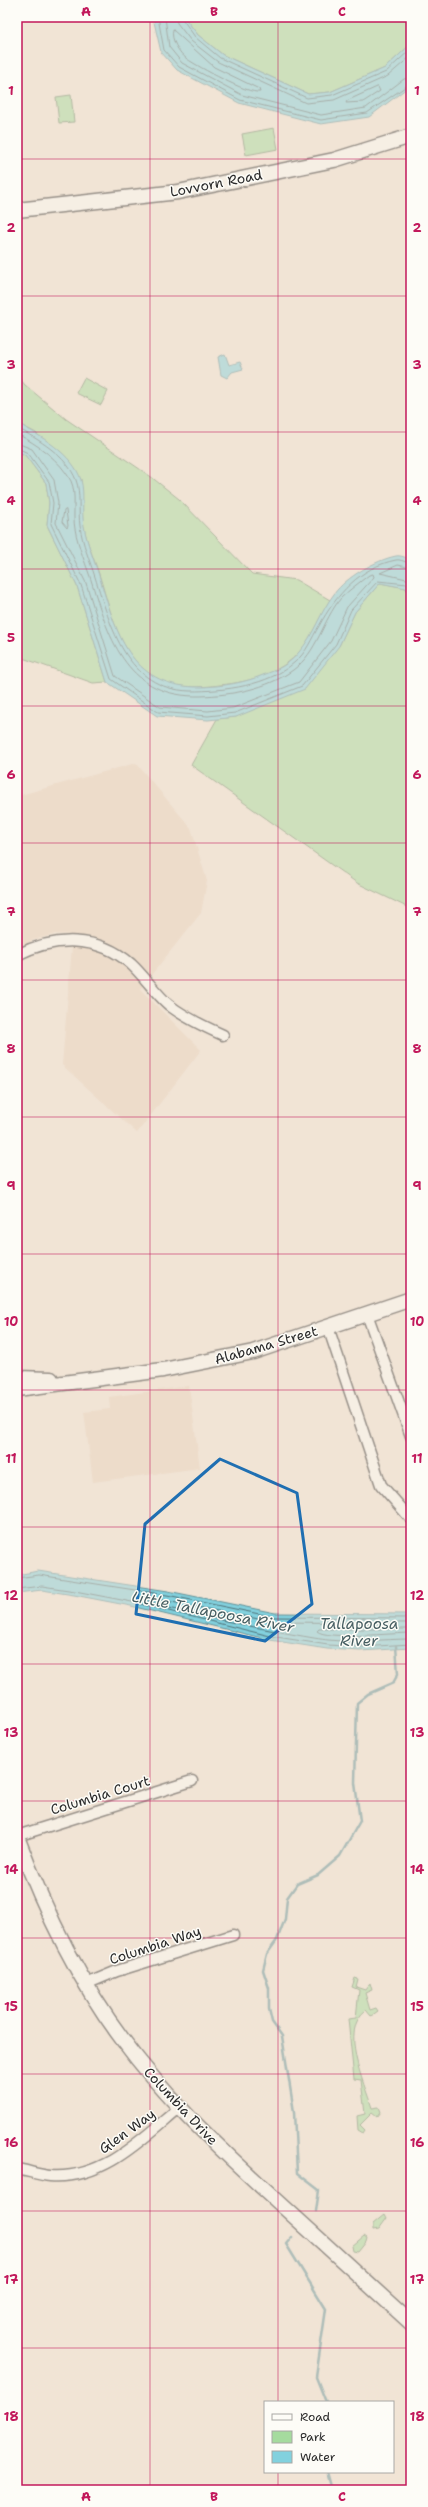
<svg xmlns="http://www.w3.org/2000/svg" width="428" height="2507" viewBox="0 0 428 2507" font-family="'Shantell Sans',sans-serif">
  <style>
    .built { fill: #e9d3bd }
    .green { fill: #a5db9e; stroke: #688364 }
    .water { fill: #82d1de; stroke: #5f8f96 }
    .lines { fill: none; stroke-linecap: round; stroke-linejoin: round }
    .shore { stroke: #4e6d73; stroke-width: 1 }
    .stream { stroke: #5f8f96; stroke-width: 2.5 }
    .street-casing { stroke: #2b2b2b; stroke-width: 13 }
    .secondary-casing { stroke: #2b2b2b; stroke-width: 17 }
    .street { stroke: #fdfcf7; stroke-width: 10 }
    .secondary { stroke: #fdfcf7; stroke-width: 14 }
    .marked { fill: none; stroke: #1f6fb2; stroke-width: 3; stroke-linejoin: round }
    .grid { fill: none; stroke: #c2185b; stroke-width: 1; stroke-opacity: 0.55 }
    .labels { text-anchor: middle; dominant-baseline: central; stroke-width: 3; stroke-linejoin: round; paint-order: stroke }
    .street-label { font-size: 14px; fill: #2b2b2b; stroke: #fdfcf7 }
    .water-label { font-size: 15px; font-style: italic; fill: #455d61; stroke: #fdfcf7 }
    .neatline { fill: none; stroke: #c2185b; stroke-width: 1.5 }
    .grid-label { font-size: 13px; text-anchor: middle; font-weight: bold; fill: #c2185b }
  </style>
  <rect width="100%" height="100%" fill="#f1e4d5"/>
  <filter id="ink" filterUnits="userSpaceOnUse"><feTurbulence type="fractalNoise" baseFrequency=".025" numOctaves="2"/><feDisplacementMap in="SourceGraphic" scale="8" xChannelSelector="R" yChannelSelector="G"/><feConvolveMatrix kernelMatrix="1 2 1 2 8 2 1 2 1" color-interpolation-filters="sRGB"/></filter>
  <g filter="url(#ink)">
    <g class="built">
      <path d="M136,763L191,828L207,881L201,913L140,989L201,1050L137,1133L62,1065L73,935L56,934L33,940L17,949V796Z"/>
      <path d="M189,1386L200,1468L93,1482L84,1412L110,1409L109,1397Z"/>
    </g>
    <g class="green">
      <path d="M184,17H411V44L385,68L330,92L308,94L223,55L198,35Z"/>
      <path d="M71,95L74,122L59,123L56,97Z"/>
      <path d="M274,128L278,149L246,155L242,134Z"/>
      <path d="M17,375L25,385L66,419L150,476L179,499L252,574L296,580L330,600C321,615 314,631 305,645C286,672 251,682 220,685C198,688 172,689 152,676C119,655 110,609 99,574C94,559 87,543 84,528C80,513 82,495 81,479L36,433L17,423Z"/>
      <path d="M84,378L108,391L101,405L76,393Z"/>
      <path d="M17,451L25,455L46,483L49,503L47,525L77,586L107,682L93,683L17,656Z"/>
      <path d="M380,583L406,588L411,598V909L357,883L191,765L217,719L236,717L339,646L355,612Z"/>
      <path d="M355,1978L358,1979L356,1987L365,1990L370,1983L372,1990L365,1993L370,2010L376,2008L378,2011L371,2016L366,2010C339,2030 364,2082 372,2108L379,2107L381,2112L377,2117L372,2113L360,2125L365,2130L363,2133L358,2130L357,2116L365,2114L361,2080L354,2079L348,2019L356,2018L359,1990L352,1987Z"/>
      <path d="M385,2214L387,2218L379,2229L373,2230V2224Z"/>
      <path d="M364,2236L367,2238L366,2242L358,2252L353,2251L352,2246Z"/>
    </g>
    <g class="water">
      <path d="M156,17H184L198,35L223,55L308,94L330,92L385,68L411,44V85L369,117L321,124L239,103L177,70L161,52L154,22Z"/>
      <path d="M225,354L229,365L240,362L243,369L232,372L227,378L221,375L218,357Z"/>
      <path d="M17,423C39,435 73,454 81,480C85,494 81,511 84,526C87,545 96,564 101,582C118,639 133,688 202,687C223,686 244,683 263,675C277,670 290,664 299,652C314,635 320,612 334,594C346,577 376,560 396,556C401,555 407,558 411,560V598L406,588L380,583L355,612L339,646L305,689L236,717L208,720L157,716L107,682L77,586L47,525L49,503L46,483L25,455L17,451Z"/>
      <path d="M38,1571L168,1591L275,1613L411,1614V1648L360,1651L327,1649L270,1640L131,1606L74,1595L42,1590L17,1593V1575Z"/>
    </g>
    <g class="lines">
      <g class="shore">
        <path d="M159,17V23L164,50L179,67L240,100L321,120L367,113L411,83"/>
        <path d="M165,17L169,47L182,63L242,95L321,115L366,108L404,79L411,78"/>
        <path d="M176,17L177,23L191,41L218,62L306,103L334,100L388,76L411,56"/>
        <path d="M181,17L195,37L220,58L307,98L332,95L386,72L411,49"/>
        <path d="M173,30L214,67L259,89L260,92C247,94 199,67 187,59C179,53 170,39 173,30Z"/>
        <path d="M378,87L380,91L363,102L346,103L347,101Z"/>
        <path d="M17,428C38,439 67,456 76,480C81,493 78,512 80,526C82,543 90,561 95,577C111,627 126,689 190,691C225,691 268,686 295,662C307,652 311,639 319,626C336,595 360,567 396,560C401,559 406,563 411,563"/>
        <path d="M17,434C37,444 60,460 71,481C77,494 72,514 75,529C78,547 87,566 92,583C110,642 128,698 201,696C232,695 267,689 293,670C318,652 322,621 341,598C349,590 360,582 369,575L373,574L374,577L347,607L331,641L299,682L233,708L208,711L160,707L115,676L86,583L56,523L58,503L54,480L32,449L17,443"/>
        <path d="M17,448L28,453L49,482L53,503L51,524L81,585L111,679L158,712L208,716L235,713L302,686L336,644L351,610L378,581L407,584L411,588"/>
        <path d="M66,510L68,526L67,528L62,522L64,511Z"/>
        <path d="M411,568L398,565L380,573L411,580"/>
        <path d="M17,1578L39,1575L167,1595L274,1617L411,1618"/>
        <path d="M17,1589L42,1586L75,1591L132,1602L270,1636L328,1645L360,1647L411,1644"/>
        <path d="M411,1623L274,1622L146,1597L144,1599C152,1608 306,1638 328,1640C356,1643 383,1639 411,1639"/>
        <path d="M411,1629H319L317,1631C326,1640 395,1633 411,1633"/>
      </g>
      <g class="stream">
        <path d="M316,2211L319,2190L297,2173L294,2112L282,2036L272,2022L269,2009V1988L263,1970L267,1954L277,1940L285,1919L287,1898L297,1884L318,1875L340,1856L360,1821L355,1783L357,1703L368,1694L393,1683L398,1674L396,1646"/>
        <path d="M292,2237L286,2244L326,2309L316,2377L326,2402"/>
        <path d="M327,2472L332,2490"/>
      </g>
      <defs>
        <g id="street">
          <path d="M17,955C55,936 98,935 131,964C145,977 155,993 169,1005C184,1017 205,1027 223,1035"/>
          <path d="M367,1314L411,1436"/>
          <path d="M328,1327L381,1485L411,1519"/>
          <path d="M17,1836L192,1781"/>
          <path d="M86,1984L117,1971L233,1935"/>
          <path d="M17,2169C28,2171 39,2175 50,2176C103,2180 142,2139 179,2108"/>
        </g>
        <g id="secondary">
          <path d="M17,210L178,192L334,160L411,136"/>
          <path d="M17,1378L51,1379"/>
          <path d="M17,1389L163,1370L253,1352L411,1299"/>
          <path d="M17,1837C44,1909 77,1979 123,2040C163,2095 213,2142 263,2188C312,2233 361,2278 411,2323"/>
        </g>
      </defs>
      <use href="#street" class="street-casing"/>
      <use href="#secondary" class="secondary-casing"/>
      <use href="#street" class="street"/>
      <use href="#secondary" class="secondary"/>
    </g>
  </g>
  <path d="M0 0H428V2507H0ZM220,1459L297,1493L312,1604L265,1641L136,1614L145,1524Z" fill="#f1e4d5" fill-opacity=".55" fill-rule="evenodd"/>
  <path class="marked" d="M220,1459L297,1493L312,1604L265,1641L136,1614L145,1524Z"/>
  <path class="grid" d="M150,17V2490M278,17V2402M17,159H411M17,296H411M17,432H411M17,569H411M17,706H411M17,843H411M17,980H411M17,1117H411M17,1254H411M17,1390H411M17,1527H411M17,1664H411M17,1801H411M17,1938H411M17,2074H411M17,2211H411M17,2348H411M278,2472V2490"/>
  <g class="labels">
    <g class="street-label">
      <text transform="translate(216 183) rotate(-11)">Lovvorn Road</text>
      <text transform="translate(266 1345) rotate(-16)">Alabama Street</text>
      <text transform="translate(100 1795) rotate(-17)">Columbia Court</text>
      <text transform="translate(155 1945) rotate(-18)">Columbia Way</text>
      <text transform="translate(181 2106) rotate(47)">Columbia Drive</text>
      <text transform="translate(127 2131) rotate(-36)">Glen Way</text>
    </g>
    <g class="water-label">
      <text transform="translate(213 1612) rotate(11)">Little Tallapoosa River</text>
      <text x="359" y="1624">Tallapoosa<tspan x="359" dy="17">River</tspan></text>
    </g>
  </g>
  <rect width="428" height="2507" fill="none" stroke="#fdfcf7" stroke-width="44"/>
  <rect x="264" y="2401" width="130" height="72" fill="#fdfcf7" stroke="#a9a8a5"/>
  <rect x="272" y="2414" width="20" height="6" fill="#fdfcf7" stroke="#a9a8a5"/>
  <text x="300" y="2421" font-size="12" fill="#2b2b2b">Road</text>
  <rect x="272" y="2431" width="20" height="12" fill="#a5db9e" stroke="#a9a8a5"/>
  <text x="300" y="2441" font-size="12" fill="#2b2b2b">Park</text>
  <rect x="272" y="2451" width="20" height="12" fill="#82d1de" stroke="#a9a8a5"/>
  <text x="300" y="2461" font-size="12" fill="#2b2b2b">Water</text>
  <rect x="22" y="22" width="384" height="2463" class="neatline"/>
  <g class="grid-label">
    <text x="86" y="16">A</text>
    <text x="214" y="16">B</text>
    <text x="342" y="16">C</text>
    <text x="11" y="95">1</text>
    <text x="417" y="95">1</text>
    <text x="11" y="232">2</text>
    <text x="417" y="232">2</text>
    <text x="11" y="369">3</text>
    <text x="417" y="369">3</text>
    <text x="11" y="505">4</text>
    <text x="417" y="505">4</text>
    <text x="11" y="642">5</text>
    <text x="417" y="642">5</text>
    <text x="11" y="779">6</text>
    <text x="417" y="779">6</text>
    <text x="11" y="916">7</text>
    <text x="417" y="916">7</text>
    <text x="11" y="1053">8</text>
    <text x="417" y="1053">8</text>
    <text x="11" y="1190">9</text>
    <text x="417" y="1190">9</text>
    <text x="11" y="1326">10</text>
    <text x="417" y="1326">10</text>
    <text x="11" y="1463">11</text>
    <text x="417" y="1463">11</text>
    <text x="11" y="1600">12</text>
    <text x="417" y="1600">12</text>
    <text x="11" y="1737">13</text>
    <text x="417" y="1737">13</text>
    <text x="11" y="1874">14</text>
    <text x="417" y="1874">14</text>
    <text x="11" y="2011">15</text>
    <text x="417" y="2011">15</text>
    <text x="11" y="2147">16</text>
    <text x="417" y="2147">16</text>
    <text x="11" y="2284">17</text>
    <text x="417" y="2284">17</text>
    <text x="11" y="2421">18</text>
    <text x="417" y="2421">18</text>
    <text x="86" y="2501">A</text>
    <text x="214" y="2501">B</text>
    <text x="342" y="2501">C</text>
  </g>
</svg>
